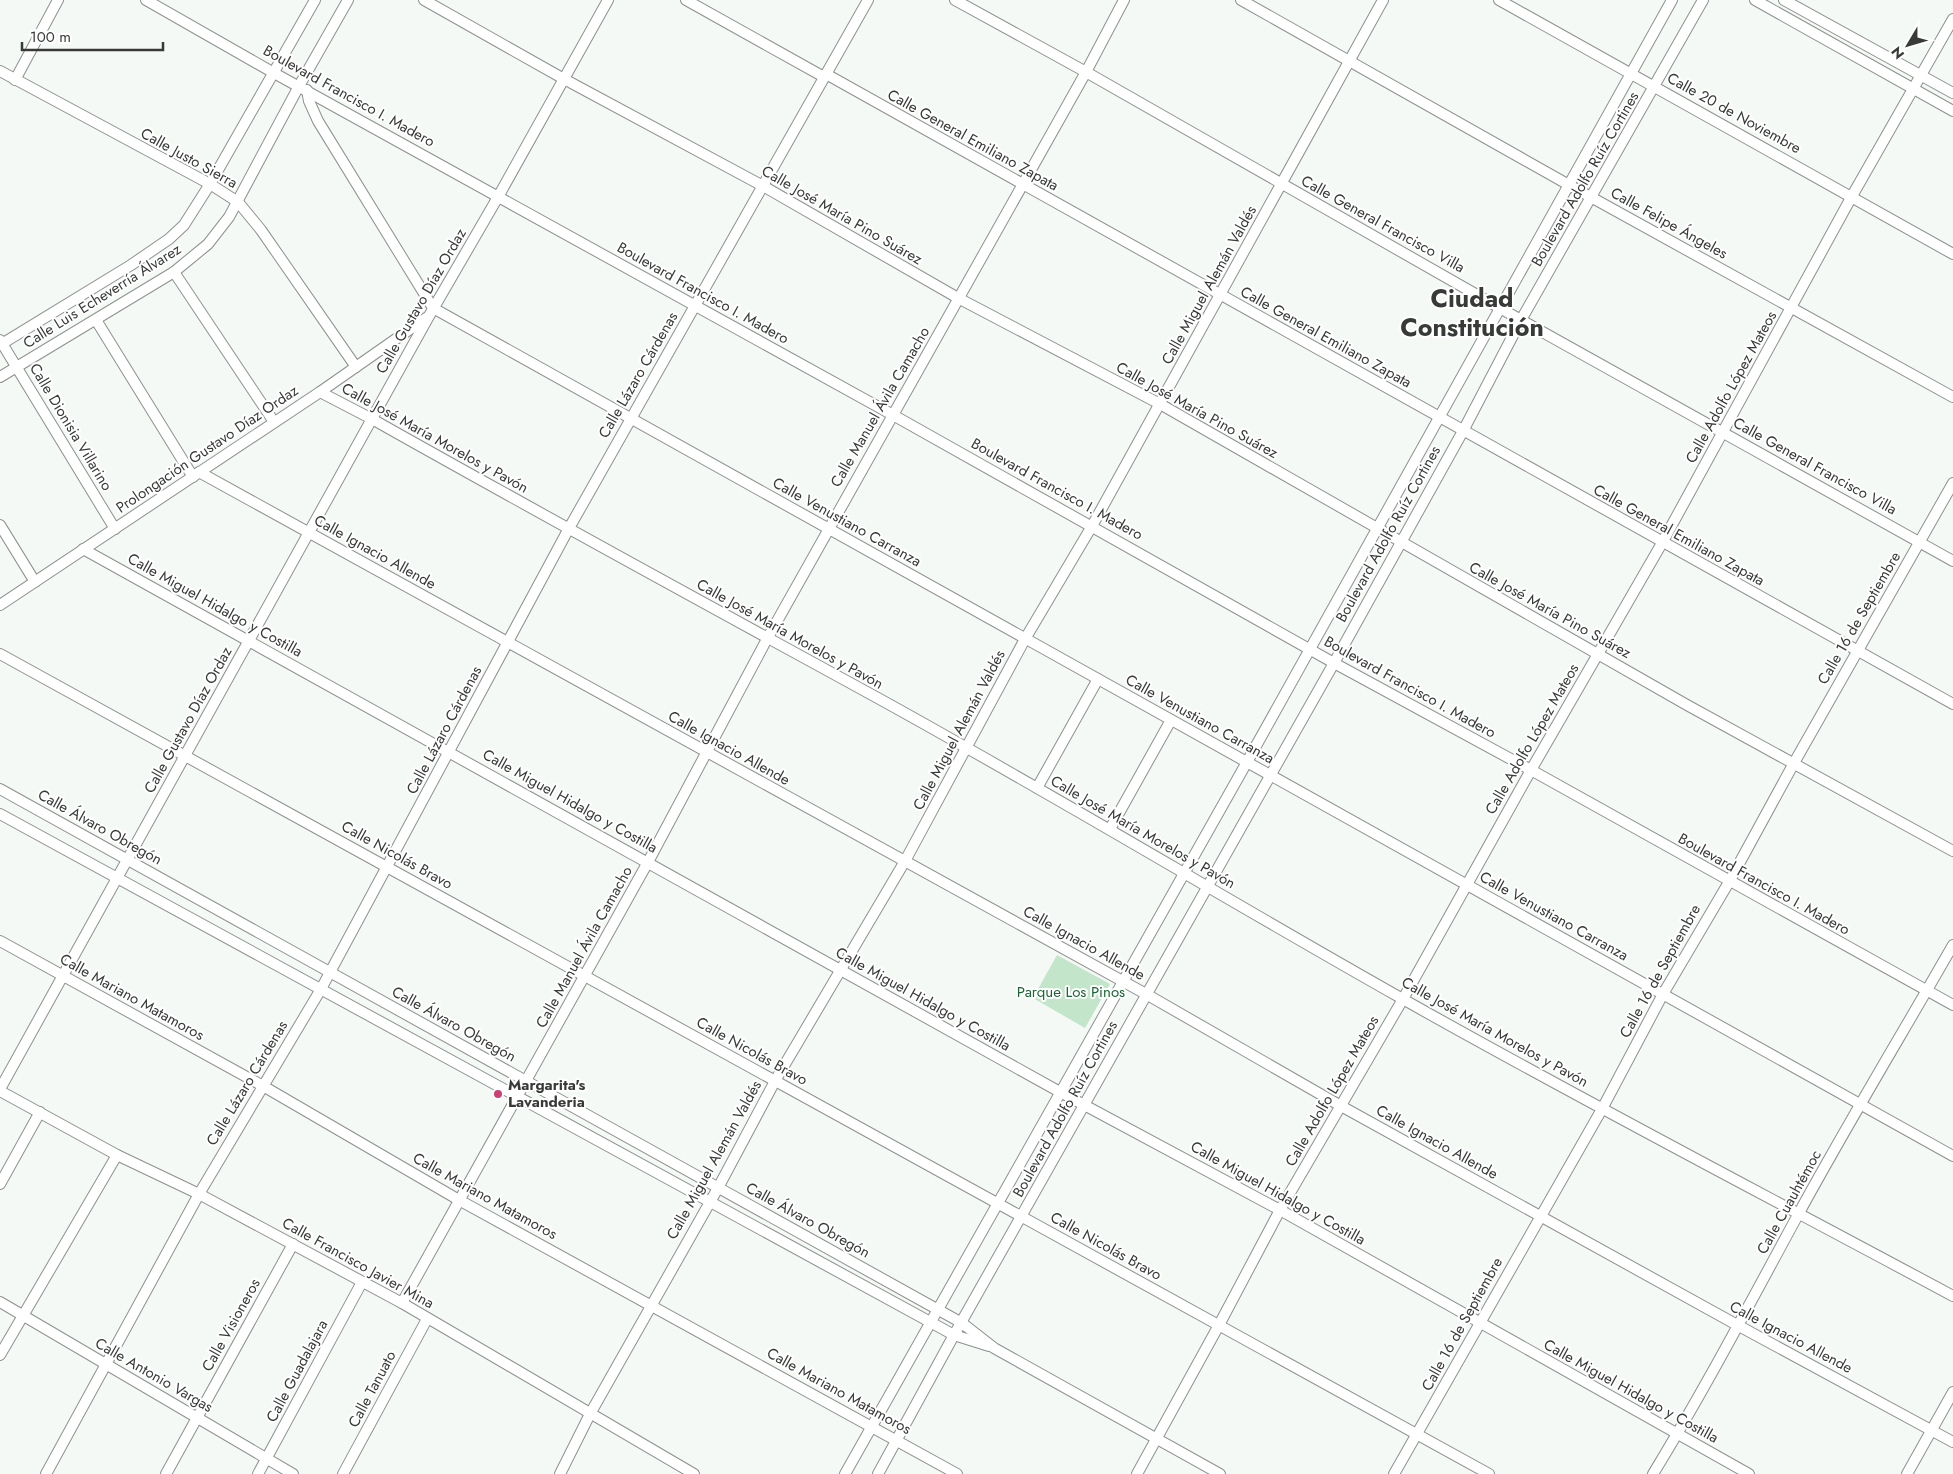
<svg xmlns="http://www.w3.org/2000/svg" width="1953" height="1474" viewBox="0 0 1953 1474" font-family="Jost,sans-serif">
  <style>
    .green { fill: #c3e5ca }
    .lines { fill: none; stroke-linecap: round; stroke-linejoin: round }
    .minor-casing { stroke: #8d918d; stroke-width: 12 }
    .minor { stroke: #fff; stroke-width: 10 }
    .poi-dot { fill: #cd4071; stroke: #fff; stroke-width: 2 }
    .labels { text-anchor: middle; dominant-baseline: central; stroke-width: 4; stroke-linejoin: round; paint-order: stroke }
    .street-label { font-size: 15px; fill: #383a38; stroke: #fff }
    .park-label { font-size: 15px; fill: #196534; stroke: #fff }
    .poi-label { font-size: 15px; font-weight: bold; fill: #383a38; stroke: #fff; text-anchor: start }
    .town-label { font-size: 25px; font-weight: bold; fill: #383a38; stroke: #fff }
  </style>
  <rect width="100%" height="100%" fill="#f4f9f5"/>
  <path class="green" d="M1057,955L1110,984L1085,1028L1033,998Z"/>
  <g class="lines">
    <defs>
      <g id="minor">
        <path d="M146,0L274,73L893,415L1334,663L1531,770L1953,1005"/>
        <path d="M424,0L564,79L763,186L958,298L1160,404L1687,705L1953,851"/>
        <path d="M686,0L824,77L826,74L1953,704"/>
        <path d="M955,0L1086,72L1521,320L1953,561"/>
        <path d="M1241,0L1569,185L1953,397"/>
        <path d="M1499,0L1953,254"/>
        <path d="M1755,0L1953,111"/>
        <path d="M1784,0L1953,93"/>
        <path d="M0,71L210,184L238,202L261,230L356,367"/>
        <path d="M15,80L58,0"/>
        <path d="M307,90L309,101L318,121L433,308L1953,1156"/>
        <path d="M174,272L274,422"/>
        <path d="M96,320L193,477"/>
        <path d="M0,340L115,529"/>
        <path d="M0,345L131,265L169,239L184,225L210,184L315,0"/>
        <path d="M0,377L174,272L208,244L229,217L299,86L348,0"/>
        <path d="M320,392L372,419C535,511 700,601 865,691C1046,790 1222,897 1401,998C1583,1101 1769,1197 1953,1296"/>
        <path d="M199,472L1146,994L1341,1106L1739,1326L1953,1442"/>
        <path d="M0,525L35,582"/>
        <path d="M83,549L1060,1092L1280,1210L1749,1474"/>
        <path d="M0,605L320,392L426,318"/>
        <path d="M0,654L1489,1474"/>
        <path d="M1037,788L1098,679"/>
        <path d="M0,789L962,1323L994,1348L1220,1474"/>
        <path d="M0,814L954,1335L989,1346"/>
        <path d="M1110,829L1171,720"/>
        <path d="M0,941L263,1086L459,1200L957,1474"/>
        <path d="M0,1089L429,316L498,197L608,0"/>
        <path d="M0,1091L117,1155L199,1194L402,1303L694,1474"/>
        <path d="M0,1184L40,1112"/>
        <path d="M0,1302L293,1474"/>
        <path d="M402,1303L648,862L767,639L1086,72L1124,0"/>
        <path d="M0,1355L117,1155"/>
        <path d="M46,1474L199,1194L321,989L568,530L868,0"/>
        <path d="M166,1474L293,1244"/>
        <path d="M258,1474L362,1282"/>
        <path d="M343,1474L427,1319"/>
        <path d="M560,1474L590,1414L718,1188L775,1081L905,861L1025,639L1092,526L1383,0"/>
        <path d="M845,1474L1247,762L1672,0"/>
        <path d="M878,1474L954,1335L1334,663L1463,431L1521,320L1703,0"/>
        <path d="M1137,1474L1219,1325L1280,1210L1403,999L1531,770L1662,543L1852,196L1953,19"/>
        <path d="M1394,1474L1602,1109L1663,994L1729,882L1794,763L1953,483"/>
        <path d="M1653,1474C1705,1389 1751,1301 1799,1213C1848,1123 1902,1034 1953,945"/>
        <path d="M1907,1474L1953,1392"/>
      </g>
    </defs>
    <use href="#minor" class="minor-casing"/>
    <use href="#minor" class="minor"/>
  </g>
  <circle class="poi-dot" cx="498" cy="1094" r="5"/>
  <g class="labels">
    <g class="street-label">
      <text transform="translate(349 96) rotate(29)">Boulevard Francisco I. Madero</text>
      <text transform="translate(1734 113) rotate(29)">Calle 20 de Noviembre</text>
      <text transform="translate(973 140) rotate(29)">Calle General Emiliano Zapata</text>
      <text transform="translate(189 158) rotate(29)">Calle Justo Sierra</text>
      <text transform="translate(1585 179) rotate(-60)">Boulevard Adolfo Ruíz Cortines</text>
      <text transform="translate(842 215) rotate(30)">Calle José María Pino Suárez</text>
      <text transform="translate(1669 223) rotate(29)">Calle Felipe Ángeles</text>
      <text transform="translate(1383 224) rotate(29)">Calle General Francisco Villa</text>
      <text transform="translate(1209 285) rotate(-61)">Calle Miguel Alemán Valdés</text>
      <text transform="translate(703 293) rotate(29)">Boulevard Francisco I. Madero</text>
      <text transform="translate(102 296) rotate(-32)">Calle Luis Echeverría Álvarez</text>
      <text transform="translate(421 301) rotate(-60)">Calle Gustavo Díaz Ordaz</text>
      <text transform="translate(1326 337) rotate(29)">Calle General Emiliano Zapata</text>
      <text transform="translate(638 375) rotate(-60)">Calle Lázaro Cárdenas</text>
      <text transform="translate(1731 387) rotate(-61)">Calle Adolfo López Mateos</text>
      <text transform="translate(880 407) rotate(-60)">Calle Manuel Ávila Camacho</text>
      <text transform="translate(1197 410) rotate(29)">Calle José María Pino Suárez</text>
      <text transform="translate(71 427) rotate(59)">Calle Dionisia Villarino</text>
      <text transform="translate(435 438) rotate(29)">Calle José María Morelos y Pavón</text>
      <text transform="translate(207 449) rotate(-34)">Prolongación Gustavo Díaz Ordaz</text>
      <text transform="translate(1815 466) rotate(29)">Calle General Francisco Villa</text>
      <text transform="translate(1057 489) rotate(29)">Boulevard Francisco I. Madero</text>
      <text transform="translate(847 522) rotate(29)">Calle Venustiano Carranza</text>
      <text transform="translate(1388 534) rotate(-61)">Boulevard Adolfo Ruíz Cortines</text>
      <text transform="translate(1679 535) rotate(29)">Calle General Emiliano Zapata</text>
      <text transform="translate(375 552) rotate(29)">Calle Ignacio Allende</text>
      <text transform="translate(215 605) rotate(29)">Calle Miguel Hidalgo y Costilla</text>
      <text transform="translate(1550 610) rotate(29)">Calle José María Pino Suárez</text>
      <text transform="translate(1859 618) rotate(-60)">Calle 16 de Septiembre</text>
      <text transform="translate(790 634) rotate(29)">Calle José María Morelos y Pavón</text>
      <text transform="translate(1410 687) rotate(29)">Boulevard Francisco I. Madero</text>
      <text transform="translate(1200 719) rotate(29)">Calle Venustiano Carranza</text>
      <text transform="translate(188 720) rotate(-61)">Calle Gustavo Díaz Ordaz</text>
      <text transform="translate(444 730) rotate(-62)">Calle Lázaro Cárdenas</text>
      <text transform="translate(959 730) rotate(-62)">Calle Miguel Alemán Valdés</text>
      <text transform="translate(1532 739) rotate(-60)">Calle Adolfo López Mateos</text>
      <text transform="translate(729 748) rotate(29)">Calle Ignacio Allende</text>
      <text transform="translate(570 801) rotate(29)">Calle Miguel Hidalgo y Costilla</text>
      <text transform="translate(100 827) rotate(29)">Calle Álvaro Obregón</text>
      <text transform="translate(1143 832) rotate(30)">Calle José María Morelos y Pavón</text>
      <text transform="translate(397 855) rotate(29)">Calle Nicolás Bravo</text>
      <text transform="translate(1764 884) rotate(29)">Boulevard Francisco I. Madero</text>
      <text transform="translate(1554 916) rotate(29)">Calle Venustiano Carranza</text>
      <text transform="translate(1084 943) rotate(29)">Calle Ignacio Allende</text>
      <text transform="translate(584 947) rotate(-61)">Calle Manuel Ávila Camacho</text>
      <text transform="translate(1660 971) rotate(-61)">Calle 16 de Septiembre</text>
      <text transform="translate(132 997) rotate(29)">Calle Mariano Matamoros</text>
      <text transform="translate(923 999) rotate(29)">Calle Miguel Hidalgo y Costilla</text>
      <text transform="translate(454 1024) rotate(29)">Calle Álvaro Obregón</text>
      <text transform="translate(1495 1032) rotate(29)">Calle José María Morelos y Pavón</text>
      <text transform="translate(752 1051) rotate(29)">Calle Nicolás Bravo</text>
      <text transform="translate(247 1083) rotate(-59)">Calle Lázaro Cárdenas</text>
      <text transform="translate(1332 1091) rotate(-60)">Calle Adolfo López Mateos</text>
      <text transform="translate(1065 1109) rotate(-61)">Boulevard Adolfo Ruíz Cortines</text>
      <text transform="translate(1437 1142) rotate(29)">Calle Ignacio Allende</text>
      <text transform="translate(714 1160) rotate(-61)">Calle Miguel Alemán Valdés</text>
      <text transform="translate(1278 1193) rotate(29)">Calle Miguel Hidalgo y Costilla</text>
      <text transform="translate(485 1196) rotate(29)">Calle Mariano Matamoros</text>
      <text transform="translate(1789 1202) rotate(-61)">Calle Cuauhtémoc</text>
      <text transform="translate(808 1220) rotate(29)">Calle Álvaro Obregón</text>
      <text transform="translate(1106 1246) rotate(29)">Calle Nicolás Bravo</text>
      <text transform="translate(358 1263) rotate(29)">Calle Francisco Javier Mina</text>
      <text transform="translate(1462 1324) rotate(-61)">Calle 16 de Septiembre</text>
      <text transform="translate(231 1325) rotate(-61)">Calle Visioneros</text>
      <text transform="translate(1791 1337) rotate(28)">Calle Ignacio Allende</text>
      <text transform="translate(297 1371) rotate(-62)">Calle Guadalajara</text>
      <text transform="translate(154 1375) rotate(30)">Calle Antonio Vargas</text>
      <text transform="translate(372 1389) rotate(-62)">Calle Tanuato</text>
      <text transform="translate(839 1391) rotate(29)">Calle Mariano Matamoros</text>
      <text transform="translate(1631 1391) rotate(29)">Calle Miguel Hidalgo y Costilla</text>
    </g>
    <g class="park-label">
      <text x="1071" y="992">Parque Los Pinos</text>
    </g>
    <g class="poi-label">
      <text x="508" y="1085">Margarita's<tspan x="508" dy="17">Lavanderia</tspan></text>
    </g>
    <g class="town-label">
      <text x="1472" y="298">Ciudad<tspan x="1472" dy="29">Constitución</tspan></text>
    </g>
  </g>
  <g transform="translate(1908 45) rotate(232)" stroke="#ffffff" stroke-width="4" paint-order="stroke">
  <path d="M0-4L9 19L0 12L-9 19Z" fill="#383a38"/>
  <text y="-8" font-size="14" font-weight="bold" text-anchor="middle" fill="#383a38">N</text>
  </g>
  <path d="M22 42v8h141v-8" fill="none" stroke="#383a38" stroke-width="2.5"/>
  <text x="30" y="42" font-size="15" fill="#383a38" stroke="#ffffff" stroke-width="4" paint-order="stroke">100 m</text>
</svg>
